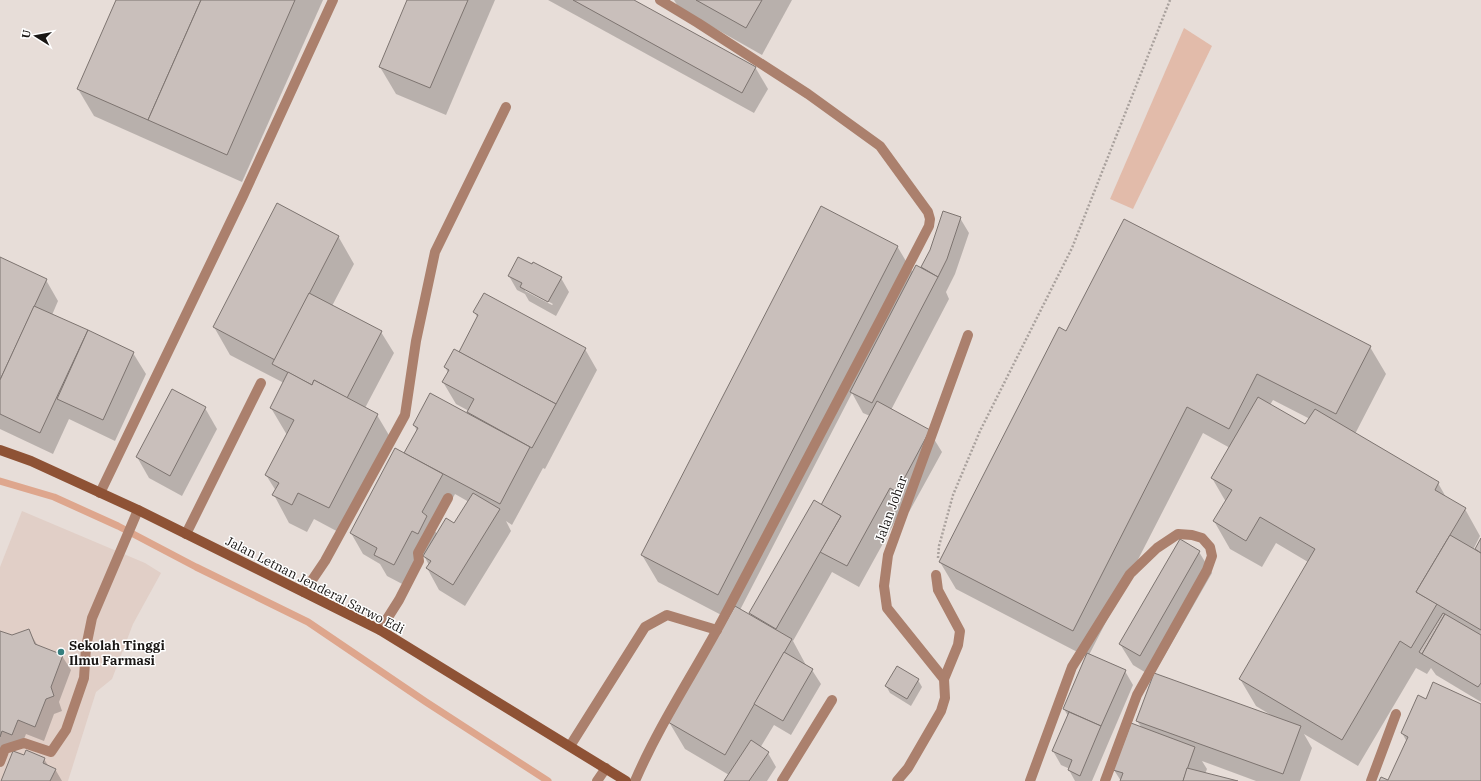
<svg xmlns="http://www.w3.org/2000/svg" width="1481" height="781" viewBox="0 0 1481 781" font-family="'IBM Plex Serif',serif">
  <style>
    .built { fill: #e1cfc7 }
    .green { fill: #e2bbaa }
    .shadow { fill: #0003; fill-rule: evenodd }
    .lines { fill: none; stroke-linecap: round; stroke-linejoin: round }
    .stream { stroke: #dea68d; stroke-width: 7 }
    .building { fill: #c9bfbb; stroke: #7d7470 }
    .path { stroke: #a9a19d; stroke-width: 2.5; stroke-dasharray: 2 2; stroke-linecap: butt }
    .service { stroke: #ab806d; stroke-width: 10 }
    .minor { stroke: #ab806d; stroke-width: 10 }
    .secondary { stroke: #8e5235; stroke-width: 10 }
    .poi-dot { fill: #357e7e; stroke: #fff; stroke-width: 1.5 }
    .labels { text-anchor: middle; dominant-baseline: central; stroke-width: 3; stroke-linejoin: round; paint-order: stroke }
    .street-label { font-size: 13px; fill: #191614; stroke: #fff }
    .poi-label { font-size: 13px; font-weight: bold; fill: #191614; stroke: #fff; text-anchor: start }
  </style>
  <rect width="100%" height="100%" fill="#e7ddd8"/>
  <path class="built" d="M22,511L145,563L161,573L133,624L112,679L96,692L68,781H0V567Z"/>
  <path class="green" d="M1184,28L1212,46L1133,209L1110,199Z"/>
  <g class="shadow">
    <path d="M118,0H323L242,182L94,116L78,89Z"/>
    <path d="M408,0H495L446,115L396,94L380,67Z"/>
    <path d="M548,0H632L755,67L768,89L754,113Z"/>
    <path d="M674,0H792L762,55L679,8Z"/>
    <path d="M960,218L969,233L955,274L946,292L949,299L891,410L929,431L942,452L909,512L902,509L859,587L832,572L793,641L807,667L812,670L821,684L791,735L774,725L760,748L768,753L776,767L767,781H725L729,775L685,749L669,722L729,619L658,582L642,555L897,246L913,273L921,269L931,250ZM852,393L863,413L870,416L822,506L750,613L752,616L740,610Z"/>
    <path d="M338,236L354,264L332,306L381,332L394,353L365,408L377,415L393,442L344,535L314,519L307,532L289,523L274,495L276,491L266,475L287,435L271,408L284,383L230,355L214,327Z"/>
    <path d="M0,258L46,280L58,301L52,315L133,353L146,374L115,441L69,419L53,454L0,429Z"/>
    <path d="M509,276L561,278L569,292L556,316L529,301L525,294L517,290ZM525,289L553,304L552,305L525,291Z"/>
    <path d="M474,312L585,349L597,370L545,469L543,468L512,525L506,521L511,531L465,606L439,590L427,568L429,565L423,554L406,586L387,576L380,564L363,554L351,533L405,454L417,431L414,425L467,414L469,411L456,404L443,382L448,373L445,367L459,353L478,318ZM455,494L469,502L455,525L437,534L435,531Z"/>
    <path d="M1067,332L1370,347L1386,374L1355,434L1438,483L1447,499L1465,509L1480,536L1473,550L1477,553L1476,549L1481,540V702L1436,675L1431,668L1427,674L1416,668L1358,766L1304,734L1312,748L1300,781H1256L1202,761L1207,769L1205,774L1234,781H1121L1114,770L1142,728L1137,721L1153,677L1133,665L1120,644L1199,552L1212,573L1154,674L1274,717L1256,706L1240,679L1308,562L1276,543L1262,567L1230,549L1214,521L1226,502L1212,478L1230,448L1203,433L1089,655L1125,671L1133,685L1092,781H1075L1069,770L1070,769L1061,765L1053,751L1068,716L1064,709L1087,657L956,589L940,562ZM1273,400L1310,419L1306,425L1270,405Z"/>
    <path d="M205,408L217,429L182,496L149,478L137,457Z"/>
    <path d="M28,630L38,646L62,656L71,670L59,702L62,711L54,714L44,741L26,734L20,749L10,745L2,767L0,766V632L12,636Z"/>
    <path d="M918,680L922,687L911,706L890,693L886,686Z"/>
    <path d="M1426,700L1481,706V781H1389L1407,742L1402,733Z"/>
    <path d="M24,756L44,759L49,767L55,769L62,781H2Z"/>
  </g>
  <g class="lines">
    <path class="stream" d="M0,481L54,497L118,526L196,567L308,622L426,702L548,781"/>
  </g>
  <g class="building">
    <path d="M116,0H201L148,120L77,89Z"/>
    <path d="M201,0H295L227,155L148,120Z"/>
    <path d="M407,0H468L430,88L379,67Z"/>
    <path d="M573,0H634L756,67L742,93Z"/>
    <path d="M696,0H762L746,28Z"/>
    <path d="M277,203L339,236L275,360L213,327Z"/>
    <path d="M821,206L898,246L718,595L641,555Z"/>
    <path d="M943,211L961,217L947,259L938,277L921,267L930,250Z"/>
    <path d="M1124,219L1371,346L1336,414L1257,374L1229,429L1187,407L1073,631L939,562L1059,327L1066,331Z"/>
    <path d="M0,257L47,279L0,380Z"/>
    <path d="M518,257L532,264L533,262L562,277L548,302L520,287L522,283L508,276Z"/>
    <path d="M916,265L938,277L872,403L850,392Z"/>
    <path d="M309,293L382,331L347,398L314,380L312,385L272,364Z"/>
    <path d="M484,293L586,348L556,404L459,352L478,315L473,312Z"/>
    <path d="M34,306L88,330L40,433L0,414V380Z"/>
    <path d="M88,330L134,352L103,420L57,399Z"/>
    <path d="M454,349L556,404L532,448L467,412L474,399L442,382L449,370L444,367Z"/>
    <path d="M288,372L312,385L314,380L378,414L329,508L298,493L292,505L272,495L279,483L265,475L294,420L270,408Z"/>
    <path d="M172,389L206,407L170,476L136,457Z"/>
    <path d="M430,393L530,447L500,504L404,453L418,428L413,425Z"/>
    <path d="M1258,397L1305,424L1315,409L1439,482L1435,490L1466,508L1416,592L1437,604L1411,648L1400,641L1342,740L1239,679L1315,549L1260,517L1246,541L1213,521L1232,490L1211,478Z"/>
    <path d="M877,401L930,430L897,492L890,488L847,566L820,552L841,516L821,505Z"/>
    <path d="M395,448L443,474L422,512L427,516L418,534L412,531L394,565L374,555L377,548L350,533Z"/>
    <path d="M473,493L500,509L453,585L426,568L431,561L423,556L446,518L454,523Z"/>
    <path d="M814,500L841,516L776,629L749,613Z"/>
    <path d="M1450,535L1481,553V630L1416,592Z"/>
    <path d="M1481,538V553L1475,549Z"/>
    <path d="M1180,539L1200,551L1140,656L1119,644Z"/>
    <path d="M735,606L792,639L725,755L668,722Z"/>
    <path d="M1443,613L1445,614L1422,654L1419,652Z"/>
    <path d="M1445,614L1481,635V683L1478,687L1422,654Z"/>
    <path d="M29,629L35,644L63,655L51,687L54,696L46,699L35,727L18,720L12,735L2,731L0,737V631L12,635Z"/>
    <path d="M784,652L813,669L783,721L754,704Z"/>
    <path d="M1087,653L1126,670L1101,726L1063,709Z"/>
    <path d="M897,666L919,679L907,699L885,686Z"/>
    <path d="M1154,673L1301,726L1283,774L1136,721Z"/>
    <path d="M1433,682L1481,704V781H1379L1381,777L1388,780L1408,737L1401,733L1418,695L1426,699Z"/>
    <path d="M1069,712L1101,726L1080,776L1068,770L1072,760L1052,751Z"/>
    <path d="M1131,723L1195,747L1183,781H1120L1123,773L1113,770Z"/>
    <path d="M751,740L769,752L749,781H724Z"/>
    <path d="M26,750L45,758L43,763L56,769L50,781H1L13,751L24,755Z"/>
    <path d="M1187,768L1191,769L1238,781H1183Z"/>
  </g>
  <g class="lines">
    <path class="path" d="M938,558L939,546L953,495L980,431L1072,248L1170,0"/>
    <g class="service">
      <path d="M100,493L243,196L333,0"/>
      <path d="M186,534L261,383"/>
      <path d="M936,575L938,590L960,631L958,645L944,679"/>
      <path d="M304,592L325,561L405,415L416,341L435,252L506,107"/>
      <path d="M380,630L399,600L419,561L418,553L448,498"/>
      <path d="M570,746L645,627L667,615L717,630"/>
      <path d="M0,762L5,749L24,743L51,752L66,730L84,678L86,647L92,618L138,510"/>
      <path d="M635,781C660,723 696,670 725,615C794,485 862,356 929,226L930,219L928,212L880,146L808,94L698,23L660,0"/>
      <path d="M782,781L832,700"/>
      <path d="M897,781L908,768L941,711L945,698L944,679L887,608L884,586L888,555L968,335"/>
      <path d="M1030,781L1072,667L1130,574L1157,548L1178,534L1192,535L1202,538L1210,547L1212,556L1207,570L1137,695L1105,781"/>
      <path d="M1371,781L1396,714"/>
    </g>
    <path class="minor" d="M597,781L606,768"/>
    <path class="secondary" d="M0,450L31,461L138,510L380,630L626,781"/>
  </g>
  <circle class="poi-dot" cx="61" cy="652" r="4"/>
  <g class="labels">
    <g class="street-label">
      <text transform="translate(891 509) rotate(-70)">Jalan Johar</text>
      <text transform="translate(315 585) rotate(27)">Jalan Letnan Jenderal Sarwo Edi</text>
    </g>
    <g class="poi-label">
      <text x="69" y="645">Sekolah Tinggi<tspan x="69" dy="15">Ilmu Farmasi</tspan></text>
    </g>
  </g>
  <g transform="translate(36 36) rotate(281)" stroke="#ffffff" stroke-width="3" paint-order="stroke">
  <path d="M0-3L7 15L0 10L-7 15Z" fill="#191614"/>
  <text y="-6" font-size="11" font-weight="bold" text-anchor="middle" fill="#191614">U</text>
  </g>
</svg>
